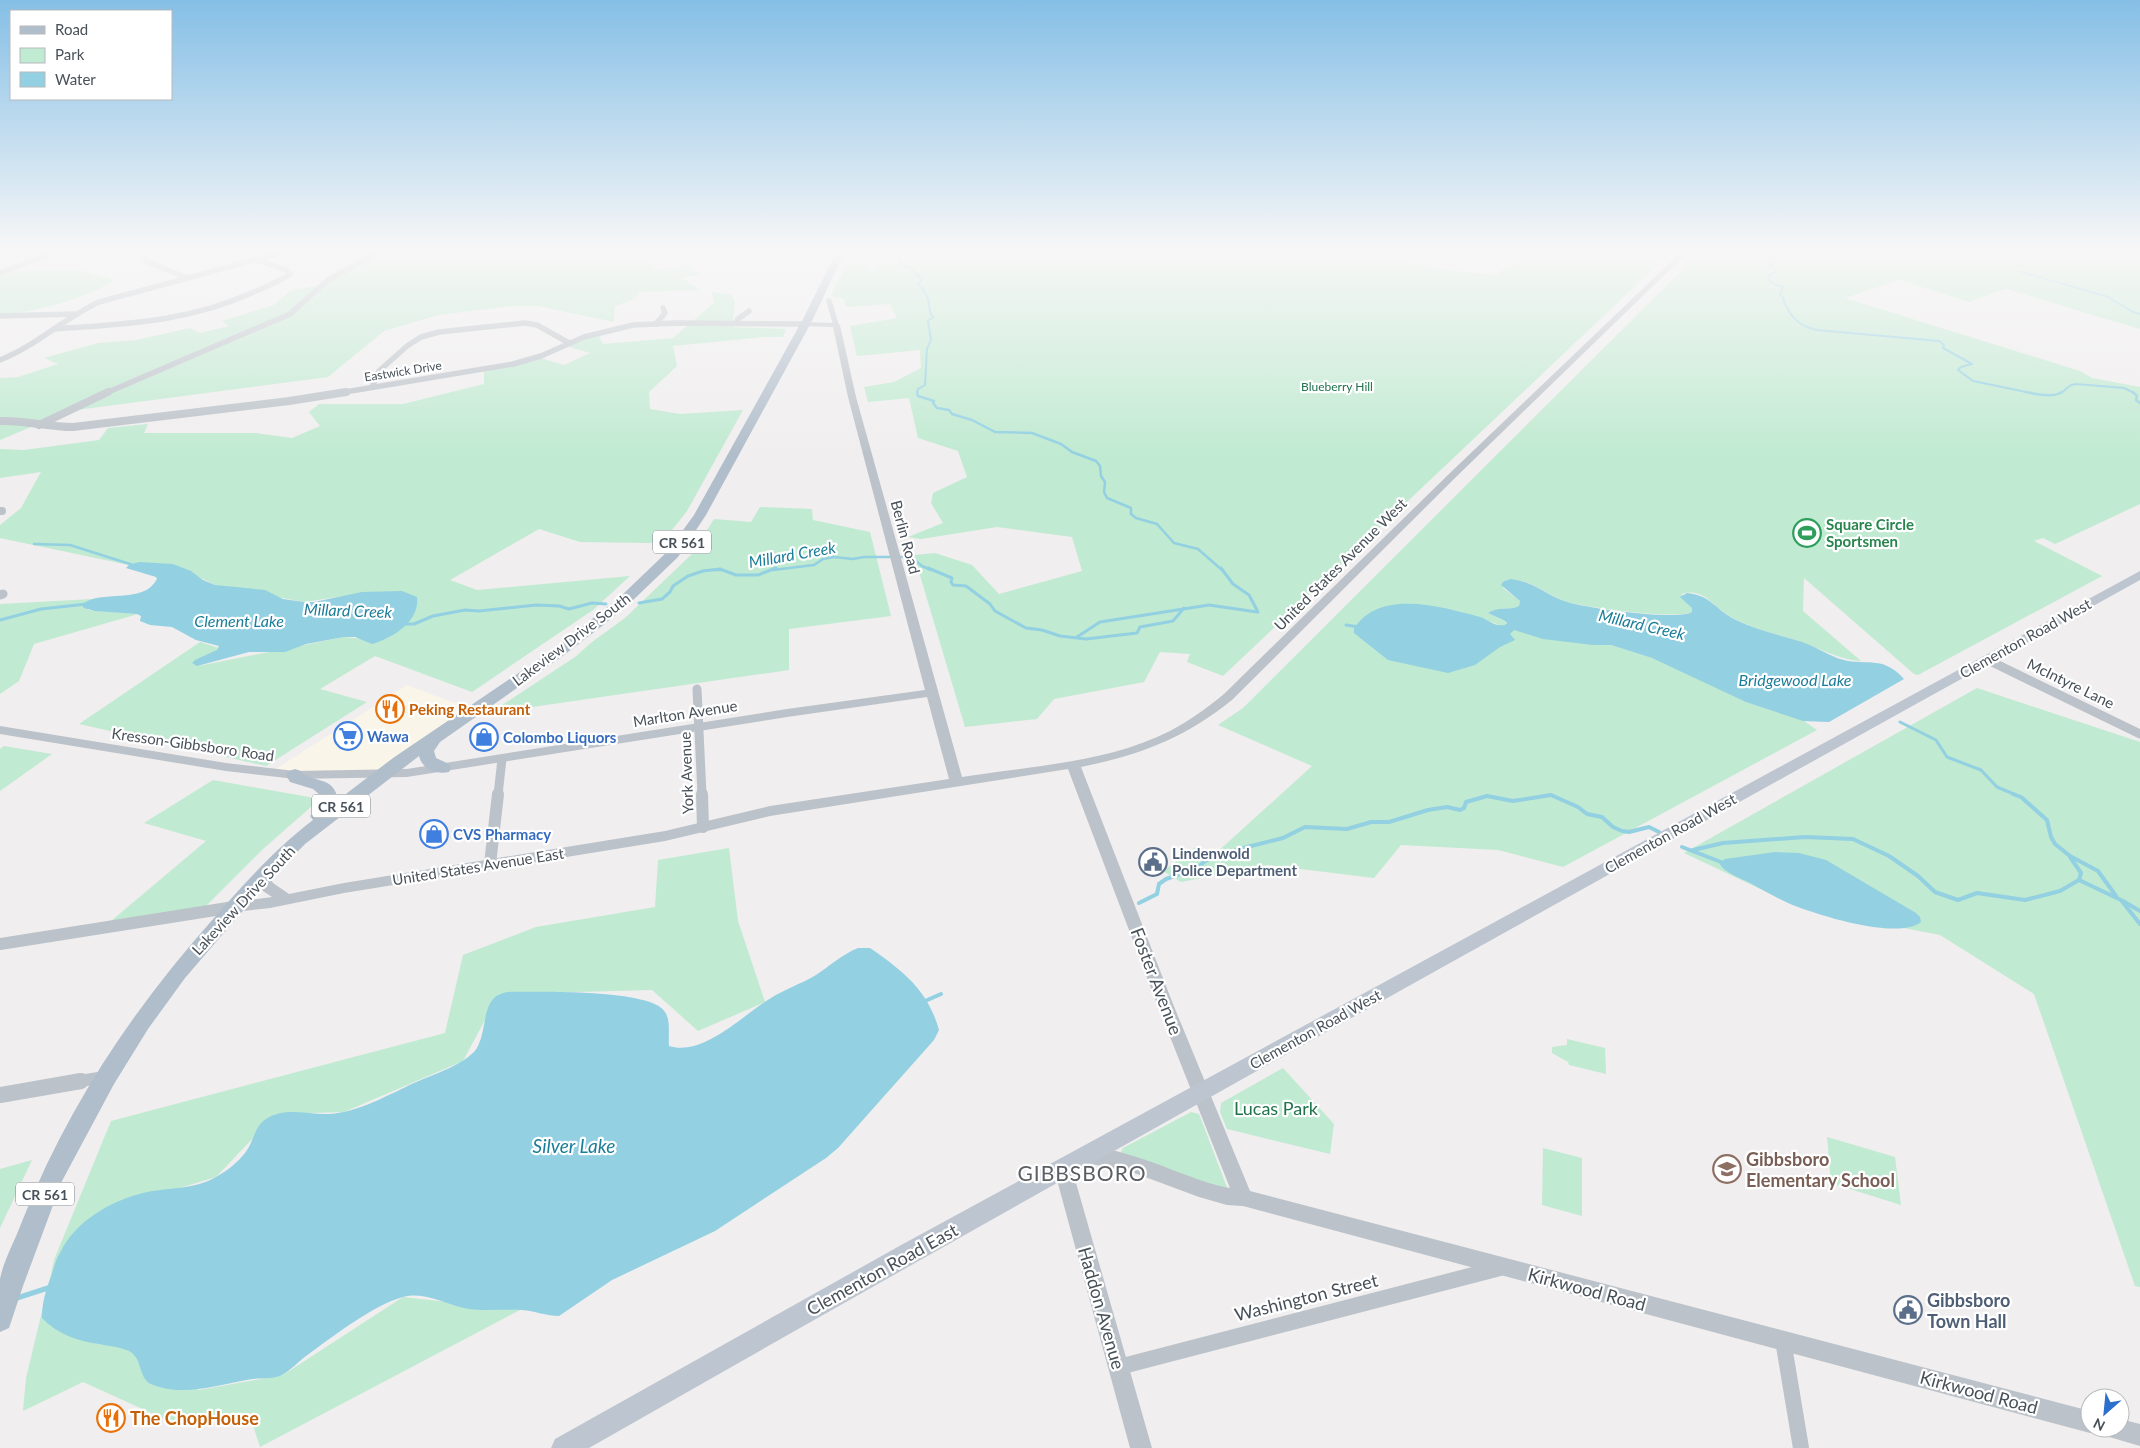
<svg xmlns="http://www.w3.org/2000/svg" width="2140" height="1448" viewBox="0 0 2140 1448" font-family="Lato,sans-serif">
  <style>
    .commercial { fill: #faf5e9 }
    .green { fill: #c0ead1 }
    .water { fill: #92d0e2 }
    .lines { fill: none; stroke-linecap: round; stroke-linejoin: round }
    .stream-far4 { stroke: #92d0e2; stroke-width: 2 }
    .stream-far3 { stroke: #92d0e2; stroke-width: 2.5 }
    .stream-far2 { stroke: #92d0e2; stroke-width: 3 }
    .stream-far1 { stroke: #92d0e2; stroke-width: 4 }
    .stream { stroke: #92d0e2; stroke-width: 5 }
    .minor-far4 { stroke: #bbc2c9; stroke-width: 5.5 }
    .minor-far3 { stroke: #bbc2c9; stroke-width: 8 }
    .minor-far2 { stroke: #bbc2c9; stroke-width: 9 }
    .minor-far1 { stroke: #bbc2c9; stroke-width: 12 }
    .minor { stroke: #bbc2c9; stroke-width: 16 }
    .tertiary { fill: #bbc2c9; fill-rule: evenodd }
    .secondary { fill: #bdc6d0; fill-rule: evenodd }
    .primary { fill: #b0bdca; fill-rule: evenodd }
    .labels { text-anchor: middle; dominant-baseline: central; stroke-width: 4.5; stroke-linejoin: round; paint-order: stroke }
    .far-street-label { font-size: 12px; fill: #485159; stroke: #fff }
    .far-park-label { font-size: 12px; fill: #20734b; stroke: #fff }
    .shield { fill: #fff; stroke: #7f858b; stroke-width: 1 }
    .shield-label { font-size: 14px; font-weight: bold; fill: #485159 }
    .leisure-label { font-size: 15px; font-weight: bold; fill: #27864d; stroke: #fff; text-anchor: start }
    .street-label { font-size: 15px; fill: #485159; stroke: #fff }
    .food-label { font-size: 15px; font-weight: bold; fill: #c56008; stroke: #fff; text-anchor: start }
    .shop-label { font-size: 15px; font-weight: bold; fill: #366cbe; stroke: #fff; text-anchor: start }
    .service-label { font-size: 15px; font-weight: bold; fill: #4e5e75; stroke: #fff; text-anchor: start }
    .water-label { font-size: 16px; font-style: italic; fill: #1b7d99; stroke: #fff }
    .near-street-label { font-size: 18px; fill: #485159; stroke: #fff }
    .near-park-label { font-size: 18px; fill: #20734b; stroke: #fff }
    .near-education-label { font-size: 18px; font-weight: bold; fill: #785e54; stroke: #fff; text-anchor: start }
    .near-service-label { font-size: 18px; font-weight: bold; fill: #4e5e75; stroke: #fff; text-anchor: start }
    .near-food-label { font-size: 18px; font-weight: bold; fill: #c56008; stroke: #fff; text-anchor: start }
    .near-water-label { font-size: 19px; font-style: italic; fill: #1b7d99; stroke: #fff }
    .near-quarter-label { font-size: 21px; letter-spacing: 1px; fill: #5b5e62; stroke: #fff }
  </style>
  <rect width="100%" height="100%" fill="#f0eeee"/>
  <path class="commercial" d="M407,685L474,710L383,773L271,772Z"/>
  <g class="green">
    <path d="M329,253H657L652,254L645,261L658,270L689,265L701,274L681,278L700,290L640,292L632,300L615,306L614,322L538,306H512L438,315L384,331L328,377L69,411L0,440V378L18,377L58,364L44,358L98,343L136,340L190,328L200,333L229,326L222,321L274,305L291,290L322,285L355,262L326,261L320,257Z"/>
    <path d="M927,253H1353L1449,270L1498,275L1502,269L1513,266L1523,253H1670L1223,676L1187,662L1190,654L1160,652L1144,682L1054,699L1037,719L965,727L914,555L935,553L972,565L999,594L1082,571L1072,537L997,527L921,539L908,537L943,523L931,503L933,493L967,477L958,451L918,438L909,398L868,402L864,387L894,382L921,368L920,350L857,356L850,326L897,318L890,304L846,307L844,299L831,296L846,265L862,263L868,270H877L875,264L910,263Z"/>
    <path d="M1713,253H2140V329L2006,289L1969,302L1899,280L1845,298L2080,371L2092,378L2140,387V504L2055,544L2043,538L2034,541L2102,576L1918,675L1914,674L1804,578L1803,611L1861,661C1837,659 1825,650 1803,643C1779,634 1750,629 1728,615C1713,606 1703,587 1682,594L1692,608V612C1677,620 1582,607 1564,601C1545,594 1528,577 1507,580L1504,581L1503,588L1520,601L1519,606C1509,611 1497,606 1488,613L1506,622V625L1502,626L1478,617L1396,604L1510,631L1514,630L1611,645L1652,658L1804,721L1817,730L1563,867L1498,850L1401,845L1374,878L1268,865L1181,882L1163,871L1197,846L1214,855L1312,766L1218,725L1243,708L1698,254L1710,256Z"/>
    <path d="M80,270L115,280C86,299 34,312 0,315V271Z"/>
    <path d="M712,292L732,295L735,302L732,327L786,329L783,337H764L673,346L677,366L649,392L650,409L680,414L743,410L687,511L664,540L649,543L580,542L539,529L450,580L477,590L630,576L593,610L472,692L375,656L320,689L367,702L266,766L79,724L200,642L219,648L198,666L344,637L380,641L370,592L304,602L215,585L173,564L129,565L0,538V525L21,508L41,472L0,478V449L24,450L99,440L108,428L148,424L144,433H255L292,438L320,426L309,412L319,404H403L484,384V368L537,357L564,365L590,353L563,345L597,332L603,344L673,338L714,303Z"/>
    <path d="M760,507L812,509L813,520L870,532L891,616L789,629V670L490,713L575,657L592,642L625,618L694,552L714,519L751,522Z"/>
    <path d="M93,599L88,610L138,614L34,644L19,681L0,694V604Z"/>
    <path d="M1977,688L2140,742V1287L2135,1286L2034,994L1940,935L1801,908L1684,853Z"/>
    <path d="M4,746L52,754L0,791V749Z"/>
    <path d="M213,780L320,799L263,849L201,911L104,927L206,841L144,823Z"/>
    <path d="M729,848L738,921L765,1002L698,1031L652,990L499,994L463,1061L344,1112L276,1114L216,1177L97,1213L46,1297L54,1260L111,1121L445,1033L463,955L536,927L655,907L658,860Z"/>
    <path d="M1567,1039L1605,1048L1606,1074L1569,1065L1568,1062L1552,1053V1047L1567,1045Z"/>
    <path d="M1283,1068L1334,1124L1330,1154L1227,1129L1220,1112L1221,1103Z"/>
    <path d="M1191,1112L1199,1114L1228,1190L1123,1156L1121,1152L1123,1148Z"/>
    <path d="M1827,1137L1895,1157L1901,1205L1831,1183Z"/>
    <path d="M1543,1148L1582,1158V1216L1542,1205Z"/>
    <path d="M32,1160L0,1228V1169Z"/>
    <path d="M403,1297L520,1310L260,1447L249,1413L169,1421L83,1382L23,1411L26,1378L44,1303L199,1390L283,1375Z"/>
  </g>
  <g class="water">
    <path d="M139,562L173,564L191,571L203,580L215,585L265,590L283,599L304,602H314L362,592L402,591L417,597C420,622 392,638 372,644L355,637H344L306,644L285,652H249L197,666L192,663L195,660L217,650L219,646L196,640L172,627L150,625L140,621L141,616L137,614L95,611L84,608L82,605C100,588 143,606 157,579L156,577L126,568L129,565Z"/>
    <path d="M1511,579C1535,582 1544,594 1564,601C1583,608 1677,621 1692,612V608L1680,597L1687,593C1713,596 1715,610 1736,620C1757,630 1780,635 1802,642C1814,646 1825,653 1837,658C1864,668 1881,653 1904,679L1829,722L1803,721L1746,702L1652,658L1611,645H1593L1543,639L1514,630L1510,634L1515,640L1500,647L1475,665L1448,673L1388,660L1354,633V629C1379,588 1442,607 1480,617C1489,620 1495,627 1505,625L1507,623L1505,621L1488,613C1497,606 1509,611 1519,606L1520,601L1501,585L1504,581Z"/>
    <path d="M1775,852L1799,853L1826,860L1916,913L1920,917L1921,922C1897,941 1814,914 1788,903C1775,897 1763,890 1750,883C1740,878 1725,873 1719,863L1725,859Z"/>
    <path d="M858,948H870C903,971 928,990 939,1030L934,1040L838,1148L826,1158L715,1231L612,1280L559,1316C547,1316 534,1311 522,1310C504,1309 486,1311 469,1309C445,1305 427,1291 403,1297C373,1305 331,1338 306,1356C298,1362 291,1370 282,1375C274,1379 261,1378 252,1379C220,1384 183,1398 151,1384C138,1378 143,1358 129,1351C120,1347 109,1346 99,1344C78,1341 57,1334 42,1318C42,1302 46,1289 52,1274C54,1267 56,1259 60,1253C75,1221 111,1201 143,1193C168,1187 194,1190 216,1177C227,1171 238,1162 245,1153C257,1137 253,1121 277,1114C293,1109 312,1115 330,1114C359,1112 388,1095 414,1083C432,1075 470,1063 478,1046C488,1026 481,994 509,992C537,992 652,989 665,1012C671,1021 668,1035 669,1046C703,1057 743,1015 771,998C785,989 801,984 816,975C830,966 841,955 858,948Z"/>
  </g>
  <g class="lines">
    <g class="stream-far4">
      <path d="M892,253L899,257L902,265L911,268L922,280L918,284L924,288L922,290C933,299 926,310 933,317L928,321L931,340L927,349L925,385L918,389L917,393"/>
      <path d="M1771,253L1777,258L1770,265L1777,271L1769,275L1768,279L1774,284L1783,287L1780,295L1784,298L1783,300C1791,317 1798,326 1817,330L1939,341L1944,345L1943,348L1972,364L1961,367L1958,370L1973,381L2031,393"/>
      <path d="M2018,271L2108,297L2133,312L2140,314"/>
      <path d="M2061,393L2071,385L2076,384L2124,388L2134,393"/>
    </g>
    <g class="stream-far3">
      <path d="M917,392L918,396L934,401L933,403L937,408L949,410L952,414L972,420L995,432L1032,433L1061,444L1072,452L1096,461L1100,466L1101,476L1105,482L1104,492L1107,498L1131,508V514L1136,518L1157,524L1174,543L1198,549L1222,570"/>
      <path d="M2026,392C2036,394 2054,398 2062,392"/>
      <path d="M2133,392L2137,396L2136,400L2140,403"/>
      <path d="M34,544L70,545L133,565"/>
      <path d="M714,570H722"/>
      <path d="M773,570L814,565L823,559L834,557L853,559L864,557H911L922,566L931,570"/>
    </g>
    <g class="stream-far2">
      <path d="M928,568L952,578L951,582L953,585L966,586L990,604L995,611L1026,628L1042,630L1060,636L1086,639L1137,633L1140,627L1173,621L1184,608"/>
      <path d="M1221,568L1233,584L1249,595L1258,612"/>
      <path d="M639,603L662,599L670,592L673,586L688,576L703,571L720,569L736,575H758L776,568"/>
      <path d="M0,620L41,609L87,604"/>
      <path d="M402,624H414L433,616L465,610L479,611L536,605L559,606L569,609L592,603L606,604"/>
      <path d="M1346,625L1359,627"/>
      <path d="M1077,637L1100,622L1209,605L1257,612"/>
      <path d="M1900,722L1936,740L1947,757L1981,770L1997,787L2016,795"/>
    </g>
    <g class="stream-far1">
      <path d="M2013,794L2021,797L2047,820L2051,837L2055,844L2070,856L2098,871L2116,896"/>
      <path d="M1682,847L1721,862"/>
      <path d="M1693,850L1723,843L1805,837L1853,839L1889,856L1918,876L1935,892L1958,900L1977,893L2025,900L2060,891L2079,880L2121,900L2140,924"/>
      <path d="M2070,857L2081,873L2079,880"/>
      <path d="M2123,901L2140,911"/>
      <path d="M1139,903L1157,894L1159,884L1166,879L1195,869L1207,860L1243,848L1283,838L1305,827L1347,829L1371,822H1389L1428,810L1447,807L1460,810L1464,808L1466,802L1487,796L1513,801L1551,795L1578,807L1587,814L1602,817L1613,827L1622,831L1629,832L1649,827L1659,832"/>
      <path d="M925,1001L941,994"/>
    </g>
    <path class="stream" d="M17,1298L51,1287"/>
    <g class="minor-far4">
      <path d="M140,253L146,261L187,278"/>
      <path d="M0,273L52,253"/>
      <path d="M829,301L836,325"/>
      <path d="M0,316L74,314"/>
      <path d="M736,323L738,319L749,311"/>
      <path d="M656,324L665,313L663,308"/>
      <path d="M54,329C125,324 190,322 256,291C268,286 280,281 290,274L286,270L257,260"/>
      <path d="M0,360C36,346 64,318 99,302L280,253"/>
      <path d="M372,387L379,371L407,346L421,337L439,332L525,323L537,325L569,343"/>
      <path d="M106,393L290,314L328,280L377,253"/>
      <path d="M339,393L513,364L541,356L584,337L633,325L677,323L805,324"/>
    </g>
    <g class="minor-far3">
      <path d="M0,421C25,420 48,427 73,427L289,401L346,392"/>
      <path d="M39,425L108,392"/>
      <path d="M0,511H2"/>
    </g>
    <g class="minor-far2">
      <path d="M0,595L3,594"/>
      <path d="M1988,660L2140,734"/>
      <path d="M697,689L702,795"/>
      <path d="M498,795L502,759"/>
    </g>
    <g class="minor-far1">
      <path d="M702,794L703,827"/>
      <path d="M490,864L498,794"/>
      <path d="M0,944L234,907"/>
      <path d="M73,1082L105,1077"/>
    </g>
    <g class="minor">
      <path d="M0,1095L81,1081"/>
      <path d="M1783,1340L1801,1448"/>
      <path d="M1119,1367L1500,1268"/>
    </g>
    <g class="tertiary">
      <path d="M1680,253H1687L1457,476L1232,700C1185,738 1140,755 1081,767L1173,1004L1250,1191L2090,1411V1428H2098L2090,1433L1243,1206L1227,1205L1199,1197L1129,1171L1080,1162L1077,1156L1080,1150C1113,1138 1192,1183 1230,1188L1157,1004L1068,769L770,816L665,841L344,893L270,908L235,912L230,911L228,907L230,903L235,902L272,897L263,891L254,876L256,872L261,871L266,872L273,883L289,894L344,883L665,831L770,806L949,779L927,697L787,717L407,777L295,779L226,771L0,734V726L226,763L295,771L407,769L787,709L925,690L848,397L833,327L802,326V322H805L836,323L840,325L856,397L962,777C1030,766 1107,763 1170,731C1189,721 1207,708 1224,694L1451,472Z"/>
      <path d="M1063,1161L1069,1163L1072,1169L1152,1448H1130L1054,1169L1057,1163Z"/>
      <path d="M2120,1419L2140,1424V1446L2106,1436L2103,1428H2120Z"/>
    </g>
    <path class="secondary" d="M2140,571V580C1622,867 1104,1154 589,1448H551L555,1439L903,1244Z"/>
    <path class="primary" d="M836,253H844L813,319L706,515L678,557L630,603L602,626L564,655L440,742L434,751L436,758L449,764L451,768L449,772C437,775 422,769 419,756L305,844L265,885L185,978L148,1029L114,1084L62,1181L23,1286L9,1328L0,1332C0,1315 0,1296 0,1279C3,1262 17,1236 23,1219C68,1106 133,1009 214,918C245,883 275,849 313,820L310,816L321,802L320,795L313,789L290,782L286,775L289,771L295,769L301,771C310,784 334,774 338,800L393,758L554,649L620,597L668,551L694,515L803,319Z"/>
  </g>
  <linearGradient id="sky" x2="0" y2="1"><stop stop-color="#85bfe6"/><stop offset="0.55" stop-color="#f8f7f7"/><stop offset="1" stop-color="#f8f7f7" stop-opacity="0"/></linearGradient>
  <rect width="2140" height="456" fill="url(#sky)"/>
  <defs>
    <symbol id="stadium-ring" viewBox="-11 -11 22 22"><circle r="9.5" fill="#fff" stroke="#2e9e5b" stroke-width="1.5"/><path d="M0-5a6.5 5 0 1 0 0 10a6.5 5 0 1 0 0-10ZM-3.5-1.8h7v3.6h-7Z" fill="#2e9e5b"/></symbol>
    <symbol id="restaurant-ring" viewBox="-11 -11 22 22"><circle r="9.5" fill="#fff" stroke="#e8710a" stroke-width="1.5"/><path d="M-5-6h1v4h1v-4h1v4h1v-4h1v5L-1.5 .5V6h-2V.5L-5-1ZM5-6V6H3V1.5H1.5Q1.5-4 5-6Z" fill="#e8710a"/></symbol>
    <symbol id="supermarket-ring" viewBox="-11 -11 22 22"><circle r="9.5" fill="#fff" stroke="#3f7fe0" stroke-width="1.5"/><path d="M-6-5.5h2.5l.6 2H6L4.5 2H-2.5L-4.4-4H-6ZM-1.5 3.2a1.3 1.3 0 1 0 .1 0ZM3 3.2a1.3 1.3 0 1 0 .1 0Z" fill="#3f7fe0"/></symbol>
    <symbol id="shop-ring" viewBox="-11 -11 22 22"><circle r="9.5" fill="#fff" stroke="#3f7fe0" stroke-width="1.5"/><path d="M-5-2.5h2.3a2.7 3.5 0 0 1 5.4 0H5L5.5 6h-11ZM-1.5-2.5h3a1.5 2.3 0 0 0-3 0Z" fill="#3f7fe0"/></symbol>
    <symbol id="civic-ring" viewBox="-11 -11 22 22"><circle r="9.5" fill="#fff" stroke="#5c6f8a" stroke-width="1.5"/><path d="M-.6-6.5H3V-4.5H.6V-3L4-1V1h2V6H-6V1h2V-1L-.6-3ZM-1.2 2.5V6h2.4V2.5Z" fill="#5c6f8a"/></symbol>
    <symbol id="school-ring" viewBox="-11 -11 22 22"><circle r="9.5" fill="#fff" stroke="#8d6e63" stroke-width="1.5"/><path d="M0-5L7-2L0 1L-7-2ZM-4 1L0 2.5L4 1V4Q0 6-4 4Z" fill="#8d6e63"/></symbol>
  </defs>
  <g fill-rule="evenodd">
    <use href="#stadium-ring" x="1791" y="517" width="32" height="32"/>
    <use href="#restaurant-ring" x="374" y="693" width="32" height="32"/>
    <use href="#supermarket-ring" x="332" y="720" width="32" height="32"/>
    <use href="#shop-ring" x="468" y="721" width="32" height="32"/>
    <use href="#shop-ring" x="418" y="818" width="32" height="32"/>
    <use href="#civic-ring" x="1137" y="846" width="32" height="32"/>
    <use href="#school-ring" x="1711" y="1153" width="32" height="32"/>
    <use href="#civic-ring" x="1892" y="1294" width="32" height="32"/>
    <use href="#restaurant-ring" x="95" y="1402" width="32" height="32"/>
  </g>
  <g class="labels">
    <g class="far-street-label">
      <text transform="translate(403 371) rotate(-9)">Eastwick Drive</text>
    </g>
    <g class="far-park-label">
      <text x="1337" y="386">Blueberry Hill</text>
    </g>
    <g class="shield">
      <rect x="653" y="530.5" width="58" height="23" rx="4"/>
      <rect x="312" y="794.5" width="58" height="23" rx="4"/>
      <rect x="16" y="1182.5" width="58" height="23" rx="4"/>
    </g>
    <g class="shield-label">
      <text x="682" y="542">CR 561</text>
      <text x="341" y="806">CR 561</text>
      <text x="45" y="1194">CR 561</text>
    </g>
    <g class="leisure-label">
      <text x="1826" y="524">Square Circle<tspan x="1826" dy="17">Sportsmen</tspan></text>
    </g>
    <g class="street-label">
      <text transform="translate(906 537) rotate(75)">Berlin Road</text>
      <text transform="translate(1340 564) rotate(-45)">United States Avenue West</text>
      <text transform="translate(2025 638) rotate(-29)">Clementon Road West</text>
      <text transform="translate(571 639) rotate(-37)">Lakeview Drive South</text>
      <text transform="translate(2071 683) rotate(26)">McIntyre Lane</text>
      <text transform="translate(685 713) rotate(-9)">Marlton Avenue</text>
      <text transform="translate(193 744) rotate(8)">Kresson-Gibbsboro Road</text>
      <text transform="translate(686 773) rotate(-92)">York Avenue</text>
      <text transform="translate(1670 833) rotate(-29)">Clementon Road West</text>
      <text transform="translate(478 866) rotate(-9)">United States Avenue East</text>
      <text transform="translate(243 900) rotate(-47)">Lakeview Drive South</text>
      <text transform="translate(1315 1029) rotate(-29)">Clementon Road West</text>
    </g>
    <g class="food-label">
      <text x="409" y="709">Peking Restaurant</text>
    </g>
    <g class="shop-label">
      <text x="367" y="736">Wawa</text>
      <text x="503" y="737">Colombo Liquors</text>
      <text x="453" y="834">CVS Pharmacy</text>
    </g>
    <g class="service-label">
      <text x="1172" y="853">Lindenwold<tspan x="1172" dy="17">Police Department</tspan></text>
    </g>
    <g class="water-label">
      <text transform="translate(792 554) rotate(-10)">Millard Creek</text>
      <text transform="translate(348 610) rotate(2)">Millard Creek</text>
      <text x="239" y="620">Clement Lake</text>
      <text transform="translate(1642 624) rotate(13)">Millard Creek</text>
      <text x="1795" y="679">Bridgewood Lake</text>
    </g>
    <g class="near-street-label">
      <text transform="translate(1157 981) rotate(69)">Foster Avenue</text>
      <text transform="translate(882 1269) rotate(-29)">Clementon Road East</text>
      <text transform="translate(1587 1289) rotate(15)">Kirkwood Road</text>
      <text transform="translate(1306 1297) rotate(-14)">Washington Street</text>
      <text transform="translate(1102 1308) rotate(74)">Haddon Avenue</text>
      <text transform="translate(1979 1392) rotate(15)">Kirkwood Road</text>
    </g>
    <g class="near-park-label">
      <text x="1276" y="1108">Lucas Park</text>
    </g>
    <g class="near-education-label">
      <text x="1746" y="1159">Gibbsboro<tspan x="1746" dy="21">Elementary School</tspan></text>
    </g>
    <g class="near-service-label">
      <text x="1927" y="1300">Gibbsboro<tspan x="1927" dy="21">Town Hall</tspan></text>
    </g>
    <g class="near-food-label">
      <text x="130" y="1418">The ChopHouse</text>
    </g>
    <g class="near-water-label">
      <text x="574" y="1145">Silver Lake</text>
    </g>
    <g class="near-quarter-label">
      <text x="1082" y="1172">GIBBSBORO</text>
    </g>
  </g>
  <rect x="10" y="10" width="162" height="90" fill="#ffffff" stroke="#b6b9bd"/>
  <rect x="20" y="26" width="25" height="8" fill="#b0bdca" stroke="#b6b9bd"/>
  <text x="55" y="35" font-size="15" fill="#485159">Road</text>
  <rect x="20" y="48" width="25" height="15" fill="#c0ead1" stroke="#b6b9bd"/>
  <text x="55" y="60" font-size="15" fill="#485159">Park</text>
  <rect x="20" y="72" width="25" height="15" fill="#92d0e2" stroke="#b6b9bd"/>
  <text x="55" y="85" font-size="15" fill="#485159">Water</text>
  <g transform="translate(2105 1413) rotate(207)"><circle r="24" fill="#ffffff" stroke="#b6b9bd"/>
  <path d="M0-4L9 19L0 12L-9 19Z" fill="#2c6fcd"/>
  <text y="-8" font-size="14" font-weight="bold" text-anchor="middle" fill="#485159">N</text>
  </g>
</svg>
